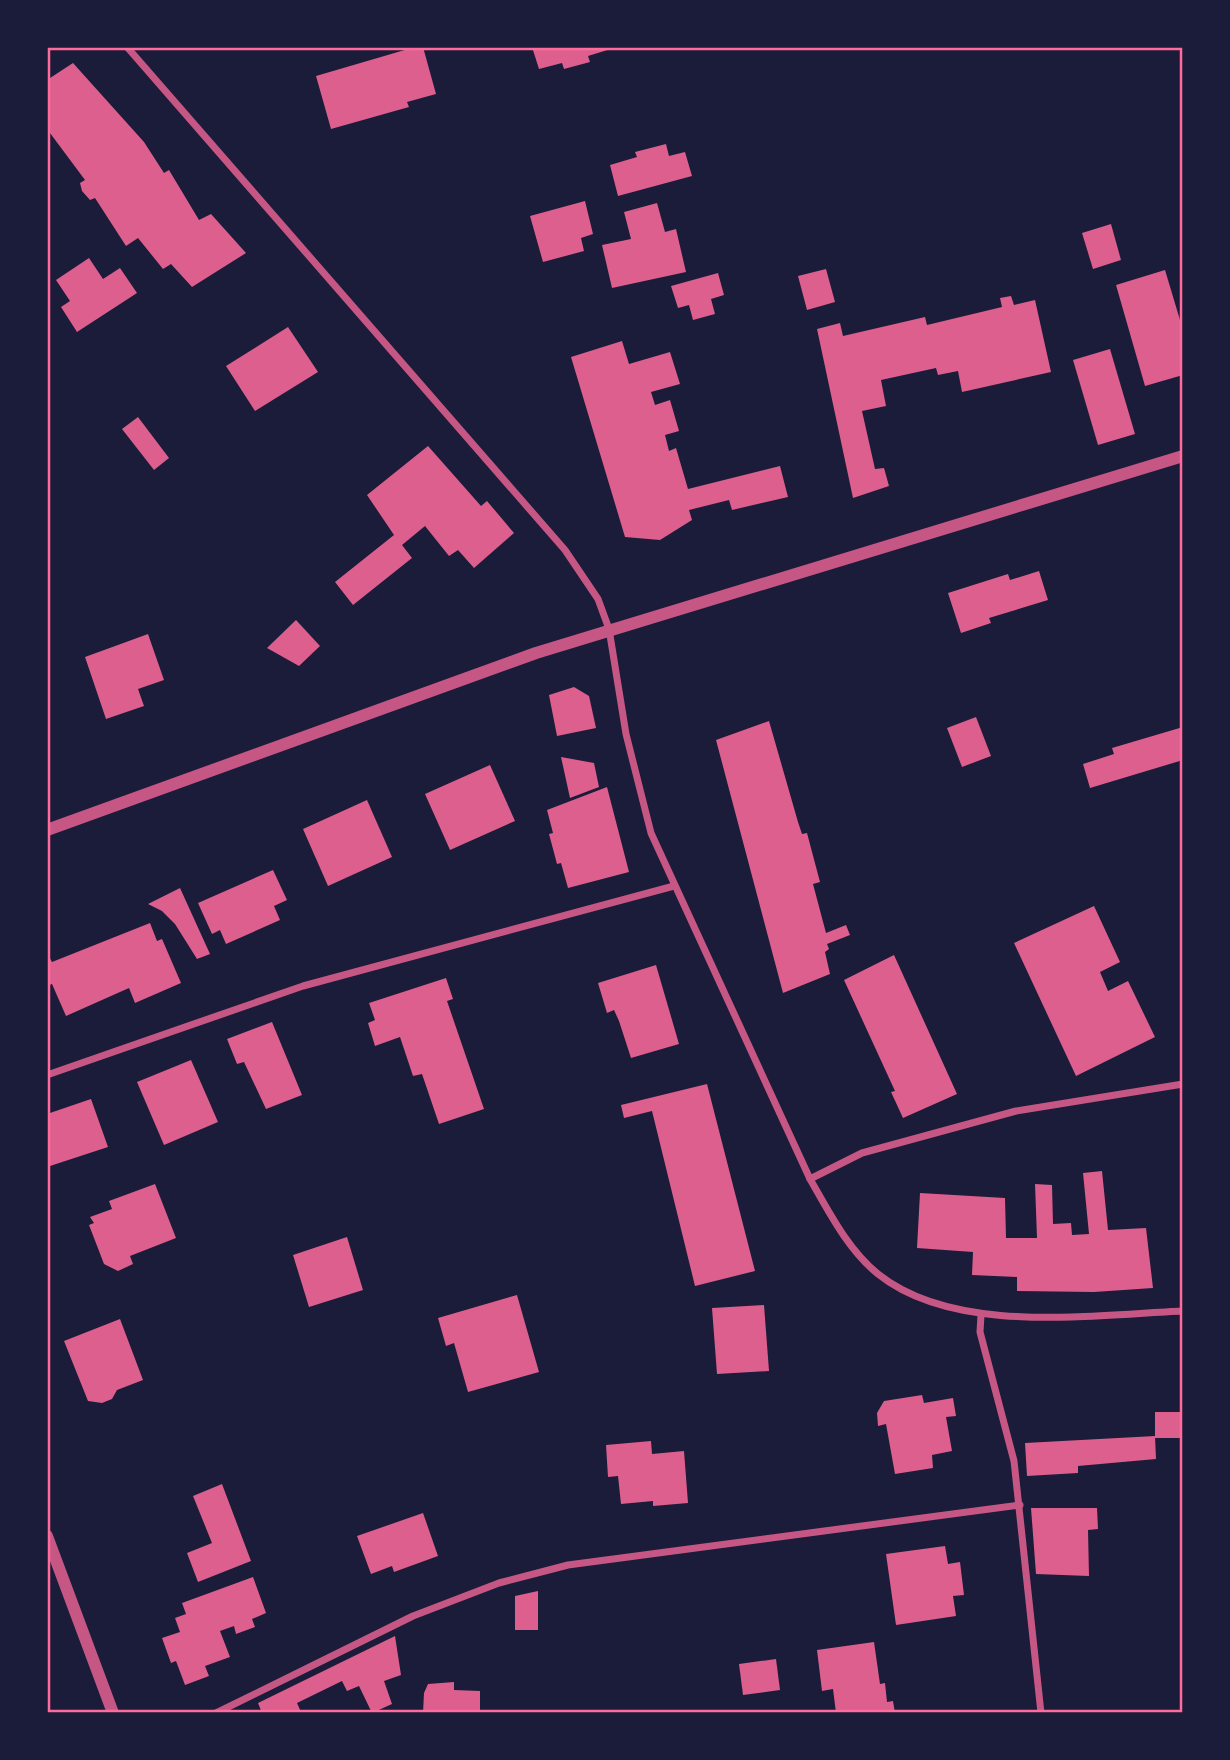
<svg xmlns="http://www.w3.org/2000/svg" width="1230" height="1760" viewBox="0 0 1230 1760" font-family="Arial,sans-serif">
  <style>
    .building { fill: #dd5f8e }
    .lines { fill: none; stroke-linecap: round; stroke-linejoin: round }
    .minor { stroke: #c65784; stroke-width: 7 }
    .tertiary { stroke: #c65784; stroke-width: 12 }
    .neatline { fill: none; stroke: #ff6b9d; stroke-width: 2.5 }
  </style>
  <rect width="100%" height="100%" fill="#1b1b3a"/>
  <g class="building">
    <path d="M415,47H423L436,94L407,102L409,107L331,129L316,76Z"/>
    <path d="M532,47H614V48L588,56L590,62L564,69L562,63L539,69Z"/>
    <path d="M73,63L144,142L164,173L169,170L199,220L211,214L246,253L192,287L171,264L163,269L138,238L126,246L95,198L90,200L82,191L80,183L85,180L47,129V80Z"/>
    <path d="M666,144L669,156L685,152L692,176L618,196L610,165L637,157L635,152Z"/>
    <path d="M585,201L593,234L581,238L584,251L543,262L530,216Z"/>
    <path d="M657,203L665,232L676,229L686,272L612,288L602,245L631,239L624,212Z"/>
    <path d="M1111,224L1121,260L1093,269L1082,233Z"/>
    <path d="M89,258L103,279L120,268L137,293L77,332L61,307L70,301L56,280Z"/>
    <path d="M826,269L835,302L807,310L798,276Z"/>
    <path d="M1165,270L1183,330V375L1145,386L1116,285Z"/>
    <path d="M718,273L724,295L711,299L715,314L693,320L689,305L678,308L671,286Z"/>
    <path d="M1011,296L1014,305L1035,300L1051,372L962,392L958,371L938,375L936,368L881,380L886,406L862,411L875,469L884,468L889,486L853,498L817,329L840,323L843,336L925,317L927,325L1002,307L1000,298Z"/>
    <path d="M288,327L318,372L255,411L226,366Z"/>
    <path d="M622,341L629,364L670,352L680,384L651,392L655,405L670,400L679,431L665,435L669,451L676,448L688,489L780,466L788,497L732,510L729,500L689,510L692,520L660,540L625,537L571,357Z"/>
    <path d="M1110,349L1135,434L1098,445L1073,360Z"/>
    <path d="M138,417L169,458L154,470L122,429Z"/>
    <path d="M428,446L481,506L487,501L514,533L474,568L458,550L449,556L425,526L402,545L412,558L353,605L335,582L394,535L367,495Z"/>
    <path d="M1039,571L1048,600L989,618L991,623L961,633L948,593L1008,574L1010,580Z"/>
    <path d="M296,620L320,646L299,666L267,648Z"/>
    <path d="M148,634L164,680L138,689L144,706L106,719L85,657Z"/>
    <path d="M574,687L589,696L596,728L557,736L549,695Z"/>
    <path d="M976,717L991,756L962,767L947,728Z"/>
    <path d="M769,721L798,822L802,834L807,833L820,882L813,884L826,933L846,925L850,935L827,944L829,949L825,952L830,974L783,993L716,740Z"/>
    <path d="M1183,727V760L1090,788L1083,764L1114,754L1112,748Z"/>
    <path d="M561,757L594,763L599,787L570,798Z"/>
    <path d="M490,765L515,821L450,850L425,794Z"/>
    <path d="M607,787L629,872L568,888L561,863L557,864L549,834L553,833L547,810Z"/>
    <path d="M367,800L392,857L328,886L303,829Z"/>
    <path d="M273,870L287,900L274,906L280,920L226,944L220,930L212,934L198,903Z"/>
    <path d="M180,888L210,954L197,959L175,924L162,911L148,904Z"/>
    <path d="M1094,906L1120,962L1100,972L1108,991L1128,981L1155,1037L1076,1076L1014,943Z"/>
    <path d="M150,923L157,941L162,939L181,983L135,1003L129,988L66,1016L52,984L47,986V953L52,962Z"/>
    <path d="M894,955L957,1094L903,1118L891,1092L895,1091L844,980Z"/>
    <path d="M656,965L679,1044L631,1058L619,1021L614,1010L607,1013L598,983Z"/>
    <path d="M446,978L453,999L447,1001L484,1109L439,1124L422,1074L413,1076L400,1037L375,1046L368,1023L375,1020L369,1003Z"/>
    <path d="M272,1022L302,1095L266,1109L244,1062L237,1064L227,1039Z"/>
    <path d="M191,1060L218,1122L164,1145L137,1082Z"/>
    <path d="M707,1084L755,1271L695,1286L652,1111L624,1118L621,1105Z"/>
    <path d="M91,1099L108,1147L50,1166L47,1156V1114Z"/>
    <path d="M1102,1171L1108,1230L1146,1228L1153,1288L1094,1292L1017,1291V1277L972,1275L973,1252L917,1248L920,1193L1005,1198L1006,1238H1037L1035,1184L1052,1185L1053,1224L1071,1223L1072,1235L1089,1234L1083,1173Z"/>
    <path d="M155,1184L176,1238L130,1256L133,1264L118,1271L104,1264L89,1225L94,1223L90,1217L112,1209L109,1201Z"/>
    <path d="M347,1237L363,1290L309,1307L293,1255Z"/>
    <path d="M517,1295L539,1372L468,1392L454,1343L446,1346L438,1318Z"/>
    <path d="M764,1305L769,1371L717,1374L712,1308Z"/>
    <path d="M120,1319L143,1380L117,1390L112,1399L102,1403L88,1401L64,1341Z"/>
    <path d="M922,1395L924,1403L953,1398L956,1416L946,1417L952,1451L932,1455L933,1468L895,1474L886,1424L878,1426L877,1413L884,1401Z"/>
    <rect x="1155" y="1412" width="28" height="26"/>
    <path d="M1155,1436L1156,1459L1078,1466V1473L1027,1476L1025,1443Z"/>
    <path d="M651,1441L652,1454L684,1451L688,1503L653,1506V1501L621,1504L618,1476L608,1477L606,1445Z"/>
    <path d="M222,1484L251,1561L198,1582L187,1553L212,1543L193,1496Z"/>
    <path d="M1031,1508H1097L1098,1529L1088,1530L1089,1576L1036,1574Z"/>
    <path d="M423,1513L438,1556L394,1572L392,1566L371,1574L357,1536Z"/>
    <path d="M945,1546L948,1564L960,1562L964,1595L953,1596L956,1616L896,1625L886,1554Z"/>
    <path d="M253,1577L266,1613L252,1619L255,1627L236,1634L234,1626L220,1631L230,1657L205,1666L209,1676L185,1685L176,1661L171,1663L162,1638L180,1632L175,1618L186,1614L182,1603Z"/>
    <path d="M538,1591V1630H515V1596Z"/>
    <path d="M395,1636L401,1675L384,1681L392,1704L372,1713L359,1686L347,1691L342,1681L297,1703L301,1712L298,1713H262L258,1703Z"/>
    <path d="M874,1642L880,1684L885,1683L887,1702L893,1701L895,1713H836L833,1689L822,1691L817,1650Z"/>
    <path d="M776,1659L780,1690L743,1695L739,1664Z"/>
    <path d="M454,1682V1690L480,1691V1713H423L424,1693L428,1684Z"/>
  </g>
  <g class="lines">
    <g class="minor">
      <path d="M127,47L565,550L598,599L609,629L626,734L651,833L810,1179C829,1212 848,1250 878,1274C954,1335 1091,1315 1183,1311"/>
      <path d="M47,1075L303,986L674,886"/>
      <path d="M810,1179L862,1153L1016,1111L1183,1084"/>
      <path d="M981,1315L980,1332L1014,1461L1041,1713"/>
      <path d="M216,1713L413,1616L499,1583L568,1565L1020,1505"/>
    </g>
    <g class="tertiary">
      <path d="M47,830L536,653L1183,456"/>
      <path d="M47,1536L113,1713"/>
    </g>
  </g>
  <rect width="1230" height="1760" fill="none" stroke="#1b1b3a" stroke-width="98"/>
  <rect x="49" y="49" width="1132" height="1662" class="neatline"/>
</svg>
